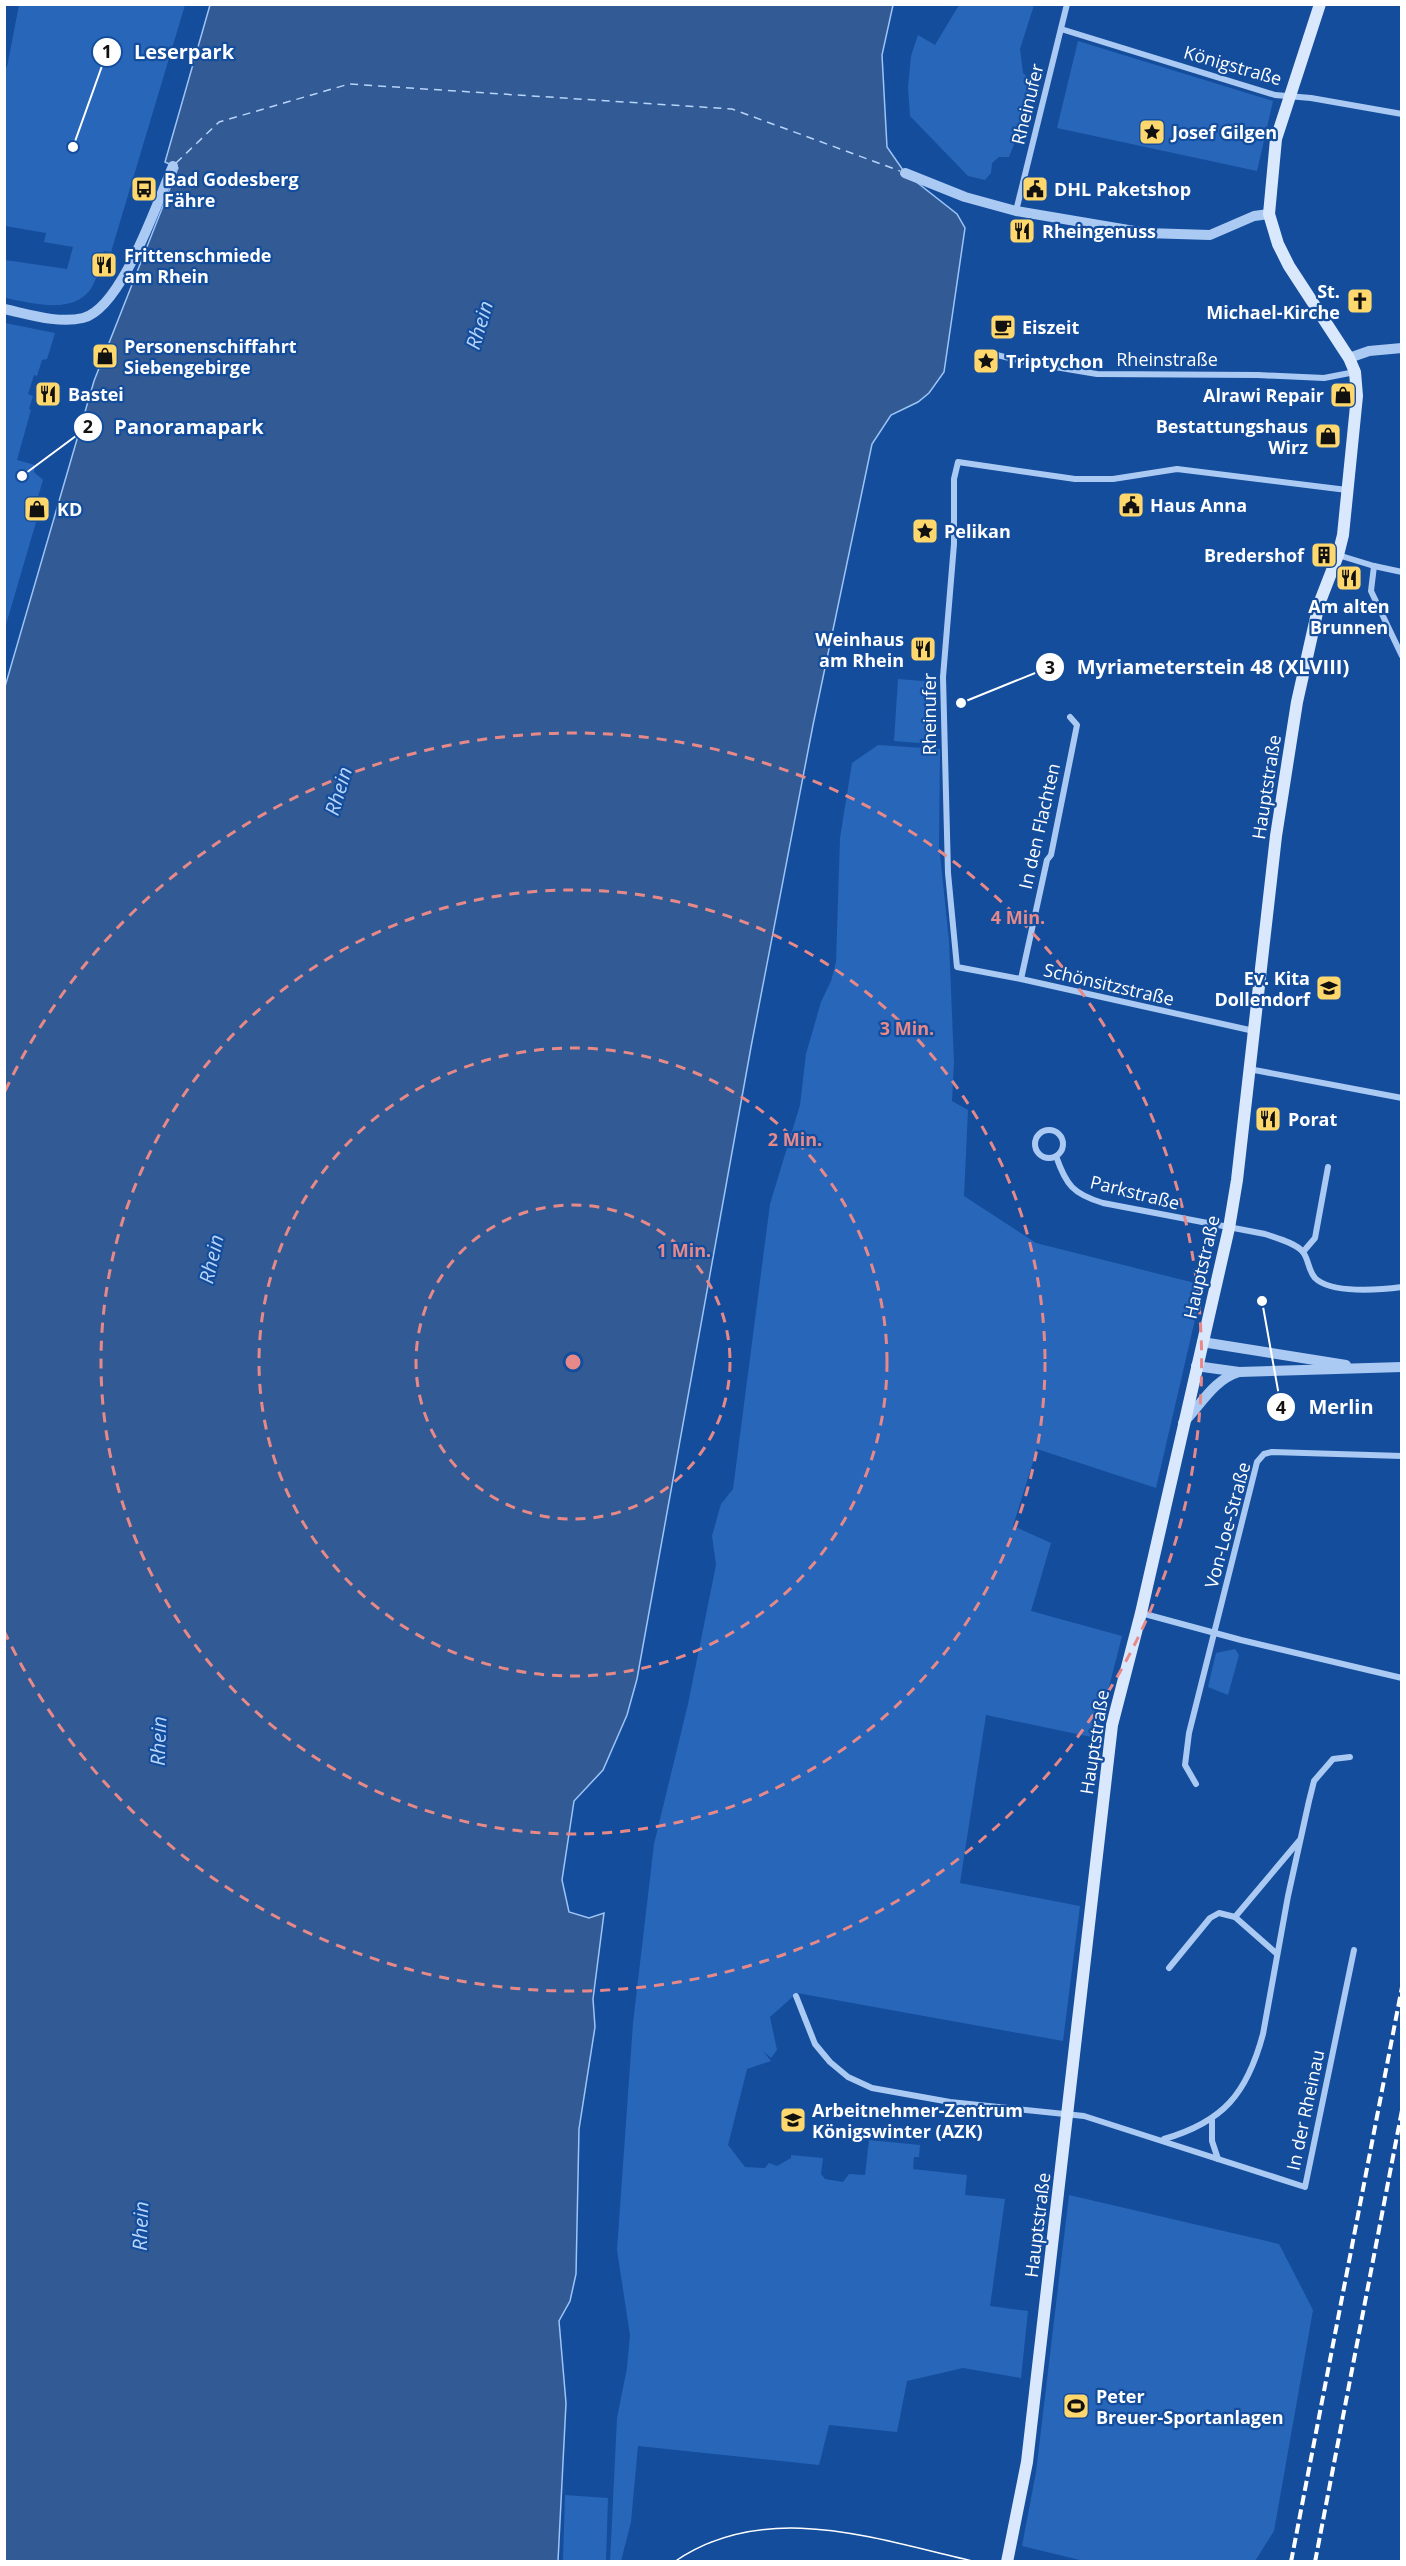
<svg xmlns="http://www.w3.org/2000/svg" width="1406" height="2566" viewBox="0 0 1406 2566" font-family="'Open Sans',sans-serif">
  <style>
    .green { fill: #2866ba }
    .water { fill: #325b95; stroke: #9dc4f6; stroke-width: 1.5 }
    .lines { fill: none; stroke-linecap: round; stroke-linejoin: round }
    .ferry { stroke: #b7d4fa; stroke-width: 1.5; stroke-dasharray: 8 6; stroke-linecap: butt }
    .minor { stroke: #abcaf3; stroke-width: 6 }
    .tertiary { stroke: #abcaf3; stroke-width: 10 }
    .secondary { stroke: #dae8fd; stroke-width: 12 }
    .tram { stroke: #fff; stroke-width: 1.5 }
    .rail { stroke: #fff; stroke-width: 4; stroke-dasharray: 10 4.5; stroke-linecap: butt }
    .ring { fill: none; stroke: #e88989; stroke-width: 3; stroke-dasharray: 10 8 }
    .labels { text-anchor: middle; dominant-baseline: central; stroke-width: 4.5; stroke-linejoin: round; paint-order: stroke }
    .street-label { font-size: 18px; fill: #fff; stroke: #144d9c }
    .poi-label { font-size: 18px; font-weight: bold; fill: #fff; stroke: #144d9c; text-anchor: start }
    .water-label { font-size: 20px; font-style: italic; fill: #b7d4fa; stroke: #144d9c }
    .centre { fill: #e88989; stroke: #144d9c; stroke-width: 3 }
    .ring-label { font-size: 18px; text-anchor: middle; font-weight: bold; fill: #e88989; stroke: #144d9c; stroke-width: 4.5; stroke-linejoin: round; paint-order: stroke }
    .leader { fill: none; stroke: #fff; stroke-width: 2 }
    .callout-dot { fill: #fff; stroke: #144d9c; stroke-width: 2 }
    .mark-label { font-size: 18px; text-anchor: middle; font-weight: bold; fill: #111 }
    .callout-label { font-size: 20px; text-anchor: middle; font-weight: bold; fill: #fff; stroke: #144d9c; stroke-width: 4.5; stroke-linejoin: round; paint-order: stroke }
  </style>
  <rect width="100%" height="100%" fill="#144d9c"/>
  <g class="green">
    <path d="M19,5H185L111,252L104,251C101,261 99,273 94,283C78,317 33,303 5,298V260L67,269L73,247L44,242L46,233L5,226V67H7Z"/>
    <path d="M959,5H1034L1020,49L1023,73L1037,86L1009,157H999L992,163L991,173L985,180L968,176L910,116L908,87L911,56L918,35L935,45Z"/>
    <path d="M1078,41L1273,101L1257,171L1057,128Z"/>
    <path d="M5,323L55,333L47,359L42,360L37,376L34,375L28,394L33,396L29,409L31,410L17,460L35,465L34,472L43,480L34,510L39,512L5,628Z"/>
    <path d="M898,679L935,682L931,744L894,741Z"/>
    <path d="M878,745L940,749L939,845L949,941L954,1063L952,1101L968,1110L964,1196L1036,1243L1203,1285L1156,1488L1037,1449L1013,1526L1051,1543L1031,1611L1122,1636L1096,1738L986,1715L960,1883L1080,1906L1063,2041L797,1993L770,2017L777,2050L771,2058L763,2051L771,2061L747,2069L728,2145L745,2167L765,2168L769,2163L777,2166L791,2158V2155L823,2158L821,2174L825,2179L843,2182L849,2174L865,2175L869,2140L920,2145L919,2157H914L913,2169L967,2175L965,2195L1005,2199L990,2306L1028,2311L1021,2378L963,2368L907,2381L897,2432L829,2425L819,2465L638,2446L631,2522L621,2561L610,2562L617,2418L627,2368L630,2335L617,2250L633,2023L654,1844L688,1704L716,1565L712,1536L721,1504L733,1489L770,1204L800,1105L806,1054L821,1002L831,981L836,962L840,838L852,763Z"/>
    <path d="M1235,1649L1239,1655L1228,1695L1208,1687L1216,1653Z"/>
    <path d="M1069,2195L1279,2244L1313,2310L1274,2531L1255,2561H1084L1022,2546L1036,2472Z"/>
    <path d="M565,2495L608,2498L606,2561H563Z"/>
  </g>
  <path class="water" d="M210,5H893L882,55L887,147L905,173L957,214L965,228L944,372L929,393L918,402L891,415L872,444L813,725L751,1047L637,1679L627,1715L603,1770L574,1801L562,1880L569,1912L589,1918L604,1913L593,1999L595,2027L579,2129L576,2274L570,2301L559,2321L566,2403L558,2561H5L4,690L94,381L178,168L165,162Z"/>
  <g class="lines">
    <path class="ferry" d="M176,163L219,122L349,84L732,109L900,171"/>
    <g class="minor">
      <path d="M1061,29L1275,95L1311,98L1402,114"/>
      <path d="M1016,211L1067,4"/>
      <path d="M981,351L1025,362L1097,374L1258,375L1324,378L1355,372"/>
      <path d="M1338,555L1374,566L1402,572"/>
      <path d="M1374,566L1371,591L1402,656"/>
      <path d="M1021,979L1047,860L1051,855L1077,725L1070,717"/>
      <path d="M1254,1031L1021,979L957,967L948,873L943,677L954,544V479L958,462L1075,479H1113L1177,469L1347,490"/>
      <path d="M1249,1069L1402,1098"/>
      <circle cx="1049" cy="1144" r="14"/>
      <path d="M1056,1156C1066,1185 1073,1194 1103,1203L1265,1234C1276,1238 1296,1243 1303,1252C1309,1260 1308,1270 1315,1278C1331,1294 1380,1290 1402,1287"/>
      <path d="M1303,1252L1315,1238L1328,1167"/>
      <path d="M1141,1613L1241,1640L1402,1678"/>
      <path d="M1196,1784L1185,1765L1189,1733L1257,1462L1264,1454L1272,1452L1402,1456"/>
      <path d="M1277,1954L1235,1917L1299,1841"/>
      <path d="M1169,1968L1210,1918L1219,1913L1235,1917"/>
      <path d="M796,1996L815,2044L830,2062L848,2077L872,2088L950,2102L1084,2116L1305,2187L1354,1950"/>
      <path d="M1212,2120V2141L1218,2159"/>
      <path d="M1164,2139C1223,2122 1247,2094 1263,2034L1288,1896L1309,1801L1314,1781L1333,1759L1350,1757"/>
    </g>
    <g class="tertiary">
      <path d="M905,173L965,197L1016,211L1146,233L1210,235L1254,216L1269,214"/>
      <path d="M4,309C28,314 58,324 83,318C122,308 157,202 173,166"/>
      <path d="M1349,358L1369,351L1402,348"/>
      <path d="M1202,1342L1346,1365"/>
      <path d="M1196,1366L1239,1372L1402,1367"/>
      <path d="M1183,1423C1201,1405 1213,1380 1239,1372"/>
    </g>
    <path class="secondary" d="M1007,2562L1027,2462L1112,1725L1141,1613L1229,1228L1237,1180L1276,836L1297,702L1319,604L1338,555L1343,535L1357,396L1355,372L1349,358L1289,266L1278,244L1269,214L1276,139L1320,4"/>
    <path class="tram" d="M674,2562C766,2498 878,2540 977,2562"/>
    <g class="rail">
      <path d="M1291,2562L1402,1987"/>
      <path d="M1315,2562L1402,2110"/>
    </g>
  </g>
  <g class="ring">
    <circle cx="573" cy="1362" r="157"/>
    <circle cx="573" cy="1362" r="314"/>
    <circle cx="573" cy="1362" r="472"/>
    <path d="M5 1091A629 629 0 1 1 5 1633"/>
  </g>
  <defs>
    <symbol id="sight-square" viewBox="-11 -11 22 22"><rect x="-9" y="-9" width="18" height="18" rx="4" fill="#ffd86d" stroke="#144d9c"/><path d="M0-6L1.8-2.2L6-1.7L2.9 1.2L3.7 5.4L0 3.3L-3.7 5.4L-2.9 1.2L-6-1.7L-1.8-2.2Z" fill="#111"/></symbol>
    <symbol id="bus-square" viewBox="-11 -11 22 22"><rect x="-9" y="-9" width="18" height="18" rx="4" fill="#ffd86d" stroke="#144d9c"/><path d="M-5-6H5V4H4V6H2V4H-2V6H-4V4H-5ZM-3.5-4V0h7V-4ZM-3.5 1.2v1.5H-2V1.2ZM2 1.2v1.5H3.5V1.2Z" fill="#111"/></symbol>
    <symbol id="civic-square" viewBox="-11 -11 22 22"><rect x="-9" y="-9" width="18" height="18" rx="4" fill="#ffd86d" stroke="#144d9c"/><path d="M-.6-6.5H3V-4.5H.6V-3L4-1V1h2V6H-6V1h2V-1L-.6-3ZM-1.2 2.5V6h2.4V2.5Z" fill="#111"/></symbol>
    <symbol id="restaurant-square" viewBox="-11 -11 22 22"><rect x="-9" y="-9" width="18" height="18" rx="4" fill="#ffd86d" stroke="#144d9c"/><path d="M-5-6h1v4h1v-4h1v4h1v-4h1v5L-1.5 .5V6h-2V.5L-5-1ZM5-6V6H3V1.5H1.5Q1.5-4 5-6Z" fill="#111"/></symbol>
    <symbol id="church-square" viewBox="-11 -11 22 22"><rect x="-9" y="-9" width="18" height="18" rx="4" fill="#ffd86d" stroke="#144d9c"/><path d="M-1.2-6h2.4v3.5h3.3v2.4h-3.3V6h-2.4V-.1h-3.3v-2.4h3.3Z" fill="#111"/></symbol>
    <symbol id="cafe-square" viewBox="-11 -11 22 22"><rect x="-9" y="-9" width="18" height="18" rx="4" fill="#ffd86d" stroke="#144d9c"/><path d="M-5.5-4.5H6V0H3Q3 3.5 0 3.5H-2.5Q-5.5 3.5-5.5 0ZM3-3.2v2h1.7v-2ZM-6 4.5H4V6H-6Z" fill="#111"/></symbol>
    <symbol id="shop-square" viewBox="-11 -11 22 22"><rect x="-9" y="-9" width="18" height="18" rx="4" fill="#ffd86d" stroke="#144d9c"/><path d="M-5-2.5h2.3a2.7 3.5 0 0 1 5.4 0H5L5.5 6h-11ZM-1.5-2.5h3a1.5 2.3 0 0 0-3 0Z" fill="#111"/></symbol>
    <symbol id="building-square" viewBox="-11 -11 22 22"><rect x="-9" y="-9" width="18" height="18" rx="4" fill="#ffd86d" stroke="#144d9c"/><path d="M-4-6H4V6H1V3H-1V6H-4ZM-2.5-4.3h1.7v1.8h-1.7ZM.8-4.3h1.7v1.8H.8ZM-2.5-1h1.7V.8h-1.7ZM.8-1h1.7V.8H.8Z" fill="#111"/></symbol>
    <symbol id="school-square" viewBox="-11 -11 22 22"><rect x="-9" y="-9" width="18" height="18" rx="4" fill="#ffd86d" stroke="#144d9c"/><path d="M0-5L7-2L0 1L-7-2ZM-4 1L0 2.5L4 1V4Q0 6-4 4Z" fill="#111"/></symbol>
    <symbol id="university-square" viewBox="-11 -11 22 22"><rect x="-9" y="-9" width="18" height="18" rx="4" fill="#ffd86d" stroke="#144d9c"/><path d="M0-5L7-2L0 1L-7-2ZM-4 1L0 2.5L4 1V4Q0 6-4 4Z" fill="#111"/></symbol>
    <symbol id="stadium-square" viewBox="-11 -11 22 22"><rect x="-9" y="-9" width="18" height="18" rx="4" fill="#ffd86d" stroke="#144d9c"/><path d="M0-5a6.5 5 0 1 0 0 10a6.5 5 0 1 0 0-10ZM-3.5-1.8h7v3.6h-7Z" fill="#111"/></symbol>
  </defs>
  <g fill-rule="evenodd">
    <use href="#sight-square" x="1137" y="117" width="30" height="30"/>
    <use href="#bus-square" x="129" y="174" width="30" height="30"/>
    <use href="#civic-square" x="1020" y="174" width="30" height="30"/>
    <use href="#restaurant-square" x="1007" y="216" width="30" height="30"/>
    <use href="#restaurant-square" x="89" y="250" width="30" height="30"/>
    <use href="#church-square" x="1345" y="286" width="30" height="30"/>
    <use href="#cafe-square" x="988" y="312" width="30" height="30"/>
    <use href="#shop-square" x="90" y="341" width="30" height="30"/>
    <use href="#sight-square" x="971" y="346" width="30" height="30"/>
    <use href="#restaurant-square" x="33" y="379" width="30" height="30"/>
    <use href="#shop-square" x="1328" y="380" width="30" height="30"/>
    <use href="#shop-square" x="1313" y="421" width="30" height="30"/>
    <use href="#civic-square" x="1116" y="490" width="30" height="30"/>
    <use href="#shop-square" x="22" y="494" width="30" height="30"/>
    <use href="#sight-square" x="910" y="516" width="30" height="30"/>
    <use href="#building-square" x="1309" y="540" width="30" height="30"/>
    <use href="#restaurant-square" x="1334" y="563" width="30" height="30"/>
    <use href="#restaurant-square" x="908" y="634" width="30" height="30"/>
    <use href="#school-square" x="1314" y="973" width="30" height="30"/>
    <use href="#restaurant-square" x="1253" y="1104" width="30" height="30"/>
    <use href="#university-square" x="778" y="2105" width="30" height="30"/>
    <use href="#stadium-square" x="1061" y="2391" width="30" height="30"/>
  </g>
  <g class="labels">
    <g class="street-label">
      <text transform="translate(1233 65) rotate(16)">Königstraße</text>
      <text transform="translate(1027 104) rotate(-76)">Rheinufer</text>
      <text x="1167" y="359">Rheinstraße</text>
      <text transform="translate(929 714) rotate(-90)">Rheinufer</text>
      <text transform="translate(1266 787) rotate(-81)">Hauptstraße</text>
      <text transform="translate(1039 826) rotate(-77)">In den Flachten</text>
      <text transform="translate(1109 984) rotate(13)">Schönsitzstraße</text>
      <text transform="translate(1135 1192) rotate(14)">Parkstraße</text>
      <text transform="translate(1201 1267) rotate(-77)">Hauptstraße</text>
      <text transform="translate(1227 1525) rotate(-75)">Von-Loe-Straße</text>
      <text transform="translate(1094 1742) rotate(-81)">Hauptstraße</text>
      <text transform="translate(1305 2110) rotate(-78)">In der Rheinau</text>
      <text transform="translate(1037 2225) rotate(-83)">Hauptstraße</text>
    </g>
    <g class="poi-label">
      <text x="1172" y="132">Josef Gilgen</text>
      <text x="164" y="179">Bad Godesberg<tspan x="164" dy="21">Fähre</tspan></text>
      <text x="1054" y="189">DHL Paketshop</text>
      <text x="1042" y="231">Rheingenuss</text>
      <text x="124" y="255">Frittenschmiede<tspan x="124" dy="21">am Rhein</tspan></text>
      <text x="1340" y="291" text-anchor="end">St.<tspan x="1340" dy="21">Michael-Kirche</tspan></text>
      <text x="1022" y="327">Eiszeit</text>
      <text x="124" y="346">Personenschiffahrt<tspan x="124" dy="21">Siebengebirge</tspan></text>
      <text x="1006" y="361">Triptychon</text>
      <text x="68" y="394">Bastei</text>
      <text x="1324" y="395" text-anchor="end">Alrawi Repair</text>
      <text x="1308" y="426" text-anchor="end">Bestattungshaus<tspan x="1308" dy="21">Wirz</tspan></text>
      <text x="1150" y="505">Haus Anna</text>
      <text x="57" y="509">KD</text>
      <text x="944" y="531">Pelikan</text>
      <text x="1304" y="555" text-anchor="end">Bredershof</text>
      <text x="1349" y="606" text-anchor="middle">Am alten<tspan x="1349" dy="21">Brunnen</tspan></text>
      <text x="904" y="639" text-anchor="end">Weinhaus<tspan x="904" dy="21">am Rhein</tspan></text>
      <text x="1310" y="978" text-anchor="end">Ev. Kita<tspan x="1310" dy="21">Dollendorf</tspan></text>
      <text x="1288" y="1119">Porat</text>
      <text x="812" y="2110">Arbeitnehmer-Zentrum<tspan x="812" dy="21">Königswinter (AZK)</tspan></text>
      <text x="1096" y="2396">Peter<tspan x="1096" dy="21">Breuer-Sportanlagen</tspan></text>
    </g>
    <g class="water-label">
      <text transform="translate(479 325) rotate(-73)">Rhein</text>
      <text transform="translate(338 791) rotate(-73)">Rhein</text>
      <text transform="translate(211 1259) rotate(-77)">Rhein</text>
      <text transform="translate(158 1741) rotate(-88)">Rhein</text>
      <text transform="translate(140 2226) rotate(-88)">Rhein</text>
    </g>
  </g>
  <circle cx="573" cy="1362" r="9" class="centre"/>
  <g class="ring-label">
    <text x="1018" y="924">4 Min.</text>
    <text x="907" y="1035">3 Min.</text>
    <text x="795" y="1146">2 Min.</text>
    <text x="684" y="1257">1 Min.</text>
  </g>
  <path class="leader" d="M73 147L107 52M22 476L88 427M961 703L1050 667M1262 1301L1281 1407"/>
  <g class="callout-dot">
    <circle cx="73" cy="147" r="6"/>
    <circle cx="22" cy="476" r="6"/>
    <circle cx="961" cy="703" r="6"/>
    <circle cx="1262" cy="1301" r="6"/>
    <circle cx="107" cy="52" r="15"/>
    <circle cx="88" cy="427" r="15"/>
    <circle cx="1050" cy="667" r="15"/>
    <circle cx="1281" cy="1407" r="15"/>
  </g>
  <g class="mark-label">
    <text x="107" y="58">1</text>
    <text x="88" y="433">2</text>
    <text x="1050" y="674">3</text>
    <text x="1281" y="1414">4</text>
  </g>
  <g class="callout-label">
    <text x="184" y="59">Leserpark</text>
    <text x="189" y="434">Panoramapark</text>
    <text x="1213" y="674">Myriameterstein 48 (XLVIII)</text>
    <text x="1341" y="1414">Merlin</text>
  </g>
  <rect width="1406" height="2566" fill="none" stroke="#ffffff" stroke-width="12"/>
</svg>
